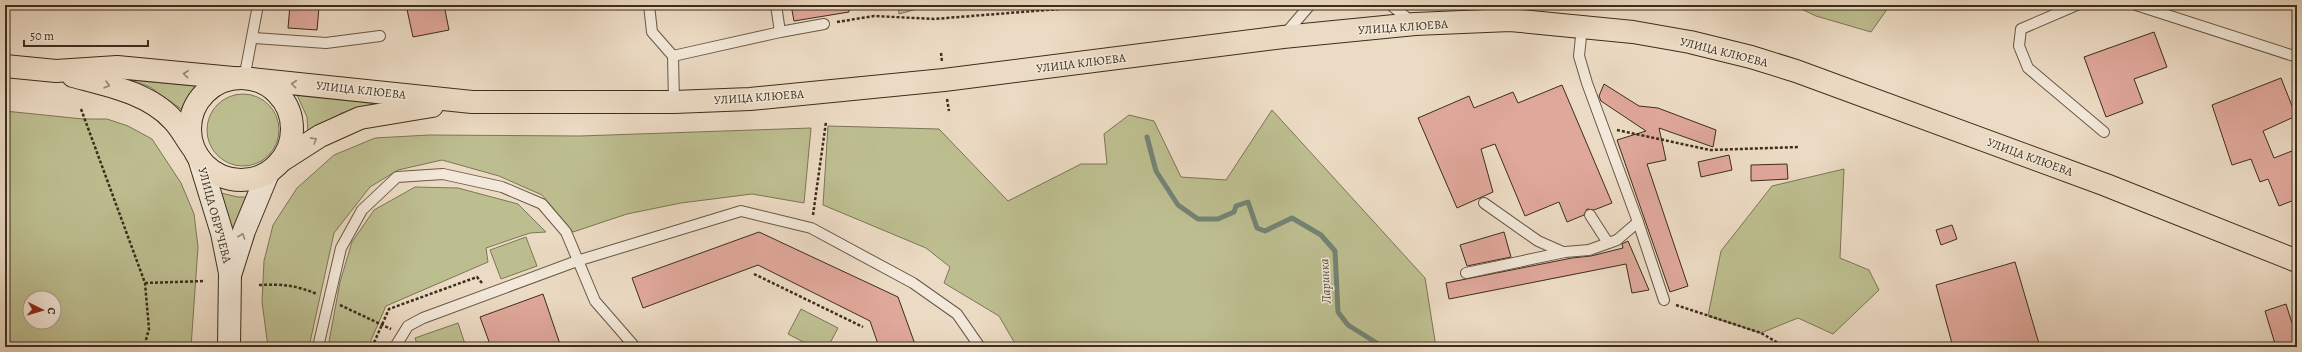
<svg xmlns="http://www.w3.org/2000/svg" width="2302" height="352" viewBox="0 0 2302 352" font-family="Alegreya,serif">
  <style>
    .green { fill: #bdbe90; stroke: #7c7656; fill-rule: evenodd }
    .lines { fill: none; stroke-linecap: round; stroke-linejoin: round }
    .stream { stroke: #748374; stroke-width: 5 }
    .building { fill: #e0a89b; stroke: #3c2d1c }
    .lane-casing { stroke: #685846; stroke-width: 12 }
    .secondary-casing { stroke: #3c2d1c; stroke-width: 24 }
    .primary-casing { stroke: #3c2d1c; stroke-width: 24 }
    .path { stroke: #3c2d1c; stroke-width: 2.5; stroke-dasharray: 3 2; stroke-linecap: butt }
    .lane { stroke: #f3e8d9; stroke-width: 10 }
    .secondary { stroke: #f3e8d9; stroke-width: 22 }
    .primary { stroke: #ecdbc4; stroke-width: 22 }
    .oneway { stroke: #948470 }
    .oneway2 { stroke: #988a7a }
    .labels { text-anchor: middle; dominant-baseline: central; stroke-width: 3; stroke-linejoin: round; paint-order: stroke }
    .street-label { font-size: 12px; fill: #3c2d1c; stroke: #f3e8d9 }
    .water-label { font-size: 13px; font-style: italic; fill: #535141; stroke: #f3e8d9 }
  </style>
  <rect width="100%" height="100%" fill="#ecdbc4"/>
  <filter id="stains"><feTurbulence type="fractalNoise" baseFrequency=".005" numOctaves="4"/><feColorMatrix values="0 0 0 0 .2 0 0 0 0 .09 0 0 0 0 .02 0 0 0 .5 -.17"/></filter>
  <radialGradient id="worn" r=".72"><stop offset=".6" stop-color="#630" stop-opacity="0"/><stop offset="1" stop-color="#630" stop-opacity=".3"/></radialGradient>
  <g class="green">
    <path d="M898,5H931L899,14Z"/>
    <path d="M1793,5H1890L1871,32L1816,16Z"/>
    <path d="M131,80L196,86L181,109L150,87Z"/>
    <circle cx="243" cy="130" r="36"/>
    <path d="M297,95L380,102L342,113L308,133L307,117Z"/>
    <path d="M1272,110L1425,278L1436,347H1189L1186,343L1183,347H1017L999,316L944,283L950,267L926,248L823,205L828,126L939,129L1008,201L1081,164H1107L1104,134L1129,115L1154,121L1181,177L1226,180Z"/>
    <path d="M5,111L83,119H107L128,126L152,139L181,183L194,214L198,247L191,347H5ZM30,298H54V322H30Z"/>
    <path d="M811,128L804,203L752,194L681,203L627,214L573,232L542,195L499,176L442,160L398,170L370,187L334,233L309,347H268L262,302L264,261L273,225L297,188L334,155L375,138L429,135L580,136Z"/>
    <path d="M1844,169L1840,258L1869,270L1879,290L1833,334L1798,318L1761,333L1708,316L1721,251L1772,186Z"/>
    <path d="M415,187L458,188L518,204L546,232L530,233L486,248L488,262L386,306L368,347H328L340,282L352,242L374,210Z"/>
    <path d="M221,193L238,197H249L230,249Z"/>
    <path d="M526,237L537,266L501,279L490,250Z"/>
    <path d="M801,309L838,328L828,347H813L788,334Z"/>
    <path d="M458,323L466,347H418L415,338Z"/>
  </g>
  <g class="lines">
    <path class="stream" d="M1147,137L1156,171L1178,205L1198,219H1218L1234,212L1236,206L1248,202L1257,228L1265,231L1292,218L1321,235L1335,251L1338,312L1348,325L1383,347"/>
  </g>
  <g class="building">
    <path d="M290,5L319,7L317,30L288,28Z"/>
    <path d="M406,5H444L449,30L413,37Z"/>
    <path d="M791,5H848L849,12L794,21Z"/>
    <path d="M2154,32L2167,67L2134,79L2143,103L2106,117L2084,57Z"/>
    <path d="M2281,78L2296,116L2263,131L2274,158L2297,149V199L2279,206L2268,179L2260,182L2251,159L2232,165L2212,105Z"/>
    <path d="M1604,84L1639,106L1658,108L1716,130L1713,147L1659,128L1666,160L1647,164L1688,286L1670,292L1617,140L1646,131L1601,101L1599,96Z"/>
    <path d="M1562,85L1612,203L1594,210L1587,209L1584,215L1567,222L1559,202L1525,216L1495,144L1481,149L1493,192L1457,208L1418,118L1469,96L1474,108L1513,92L1518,103Z"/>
    <path d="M1729,155L1732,170L1701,177L1698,162Z"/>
    <path d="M1787,164L1788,179L1751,181V165Z"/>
    <path d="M1952,225L1957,239L1941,245L1936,230Z"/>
    <path d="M759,232L898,297L916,347H879L870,321L758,265L643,308L632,278Z"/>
    <path d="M1504,232L1511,257L1467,266L1460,245Z"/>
    <path d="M1628,241L1649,290L1632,293L1626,264L1449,299L1446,283L1572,258L1591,256L1623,248L1622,244Z"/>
    <path d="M2015,262L2040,347H1953L1936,285Z"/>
    <path d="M543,294L561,347H491L480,317Z"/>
    <path d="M2286,304L2297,339V347H2276L2265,311Z"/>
  </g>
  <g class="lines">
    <defs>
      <g id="lane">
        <path d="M649,5L652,32L673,56L674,102"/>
        <path d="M1391,5L1412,22"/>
        <path d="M2077,5L2021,29L2019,46L2028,68L2104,132"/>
        <path d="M2136,5L2297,57"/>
        <path d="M780,32L824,24"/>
        <path d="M1285,34L1310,5"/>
        <path d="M254,38L326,43L380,36"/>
        <path d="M673,56L780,32L776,5"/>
        <path d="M244,79L258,5"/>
        <path d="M1484,203L1538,241L1563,252"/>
        <path d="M1590,215L1608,243"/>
        <path d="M1638,222L1664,300"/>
        <path d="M1466,273L1565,252L1589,250L1617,240L1638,222L1587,83L1579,56L1582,27"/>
        <path d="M318,347L341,248L362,210L397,177L443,174L502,187L542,204L566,232L595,301L635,347"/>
        <path d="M395,347L408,326L423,318L577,261L741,211L811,228L913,283L957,314L980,347"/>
      </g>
      <g id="secondary">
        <path d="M199,158L222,233L230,273L229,347"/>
        <path d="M231,272L244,231L268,173"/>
      </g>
      <g id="primary">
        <path d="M5,66L56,71L117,67L233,78"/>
        <path d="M73,76C107,85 149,93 173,120C181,128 186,139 193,148"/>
        <circle cx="241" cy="129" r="51"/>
        <path d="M251,79L472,102H674L750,99L944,80L1283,37L1415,24L1510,20L1633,32L1690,42L1751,57L1796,71L2106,185L2297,261"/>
        <path d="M281,161L320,136L360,118L432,106"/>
      </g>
    </defs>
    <use href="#lane" class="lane-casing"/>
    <use href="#secondary" class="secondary-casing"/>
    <use href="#primary" class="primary-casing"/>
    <g class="path">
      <path d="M837,22L874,16L934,19L1109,5"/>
      <path d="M941,53L942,62"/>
      <path d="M947,99L949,111"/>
      <path d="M81,109L145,283L149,329L144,347"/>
      <path d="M1617,130L1710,150L1799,147"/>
      <path d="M813,215L826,122"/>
      <path d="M754,274L863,327"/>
      <path d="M145,283L205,281"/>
      <path d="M259,285C283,284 295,285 317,294"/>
      <path d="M340,305L391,329"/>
      <path d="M1676,305L1761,333L1785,347"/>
      <path d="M372,347L389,309L477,277L482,283"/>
    </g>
    <use href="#lane" class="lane"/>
    <use href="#secondary" class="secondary"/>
    <use href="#primary" class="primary"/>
  </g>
  <defs><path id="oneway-chevron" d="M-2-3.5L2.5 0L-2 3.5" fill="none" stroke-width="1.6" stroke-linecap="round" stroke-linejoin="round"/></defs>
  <g class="oneway">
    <use href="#oneway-chevron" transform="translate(186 74) rotate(-175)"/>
    <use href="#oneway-chevron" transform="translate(294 84) rotate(-174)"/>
    <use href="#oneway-chevron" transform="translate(107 85) rotate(16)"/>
    <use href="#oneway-chevron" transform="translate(314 140) rotate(-32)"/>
  </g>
  <use class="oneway2" href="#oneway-chevron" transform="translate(242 236) rotate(-71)"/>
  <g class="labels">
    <g class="street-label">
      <text transform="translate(1403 27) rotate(-4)">УЛИЦА КЛЮЕВА</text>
      <text transform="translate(1724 52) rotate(14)">УЛИЦА КЛЮЕВА</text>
      <text transform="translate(1081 63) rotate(-7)">УЛИЦА КЛЮЕВА</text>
      <text transform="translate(361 90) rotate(6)">УЛИЦА КЛЮЕВА</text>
      <text transform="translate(759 97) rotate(-4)">УЛИЦА КЛЮЕВА</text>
      <text transform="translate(2030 157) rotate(20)">УЛИЦА КЛЮЕВА</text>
      <text transform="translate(215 215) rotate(75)">УЛИЦА ОБРУЧЕВА</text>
    </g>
    <g class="water-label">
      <text transform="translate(1325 281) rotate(-93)">Ларинка</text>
    </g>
  </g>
  <rect width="2302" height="352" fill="none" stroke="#ecdbc4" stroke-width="20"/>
  <rect x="6" y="6" width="2290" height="340" fill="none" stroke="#3c2d1c" stroke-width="2"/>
  <rect x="10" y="10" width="2282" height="332" fill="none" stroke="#3c2d1c"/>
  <g transform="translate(42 310) rotate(95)"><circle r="19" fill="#f3e8d9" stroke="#aa9d8d"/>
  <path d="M0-3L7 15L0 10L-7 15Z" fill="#8f2418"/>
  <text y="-6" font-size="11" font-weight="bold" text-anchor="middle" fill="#3c2d1c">С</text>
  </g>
  <path d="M24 40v6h124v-6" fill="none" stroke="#3c2d1c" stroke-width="2"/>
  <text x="30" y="40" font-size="12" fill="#3c2d1c" stroke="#f3e8d9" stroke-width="3" paint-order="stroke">50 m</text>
  <rect width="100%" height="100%" filter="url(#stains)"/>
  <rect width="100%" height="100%" fill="url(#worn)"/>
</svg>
